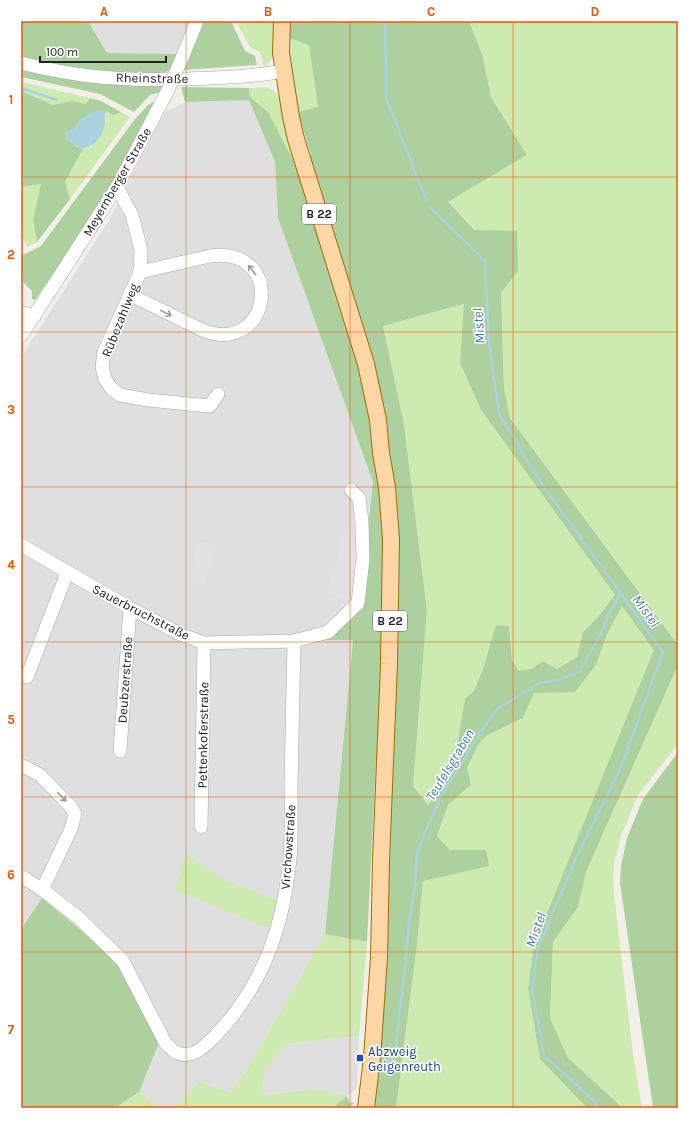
<svg xmlns="http://www.w3.org/2000/svg" width="699" height="1129" viewBox="0 0 699 1129" font-family="Karla,sans-serif">
  <style>
    .residential { fill: #e0dfdf }
    .grass { fill: #cdebb0 }
    .forest { fill: #add19e; fill-rule: evenodd }
    .parking { fill: #e2e2e2 }
    .water { fill: #aad3df }
    .lines { fill: none; stroke-linecap: round; stroke-linejoin: round }
    .stream { stroke: #aad3df; stroke-width: 2.5 }
    .minor-casing { stroke: #a9a9a9; stroke-width: 14 }
    .major-casing { stroke: #a06b00; stroke-width: 18 }
    .minor { stroke: #fff; stroke-width: 13 }
    .major { stroke: #fcd6a4; stroke-width: 16 }
    .minor-bridge-casing { stroke: #a9a9a9; stroke-width: 14; stroke-linecap: butt }
    .minor-bridge { stroke: #fff; stroke-width: 13 }
    .oneway { stroke: #9c9c9c }
    .grid { fill: none; stroke: #e8590c; stroke-width: 1; stroke-opacity: 0.55 }
    .transit-dot { fill: #1a4fb4; stroke: #fff; stroke-width: 1.5 }
    .labels { text-anchor: middle; dominant-baseline: central; stroke-width: 3; stroke-linejoin: round; paint-order: stroke }
    .shield { fill: #fff; stroke: #646464; stroke-width: 1 }
    .shield-label { font-size: 12px; font-weight: bold; fill: #222 }
    .street-label { font-size: 13px; fill: #222; stroke: #fff }
    .transit-label { font-size: 13px; fill: #164399; stroke: #fff; text-anchor: start }
    .water-label { font-size: 14px; font-style: italic; fill: #4a7aab; stroke: #fff }
    .neatline { fill: none; stroke: #e8590c; stroke-width: 1.5 }
    .grid-label { font-size: 13px; text-anchor: middle; font-weight: bold; fill: #e8590c }
  </style>
  <rect width="100%" height="100%" fill="#f2efe9"/>
  <g class="residential">
    <path d="M88,21H194L179,54L107,53Z"/>
    <path d="M249,100L275,162L278,218L373,482L359,609L323,640L353,639L325,934L251,1063L231,1092L199,1082L175,1108H159L139,1092L159,1043L120,963L42,898L21,928V357L108,222L164,113L185,102Z"/>
    <path d="M359,1036L357,1088L347,1096L317,1089L262,1095L265,1070L286,1044Z"/>
  </g>
  <g class="grass">
    <path d="M236,21H277C275,36 278,58 264,67L260,52L250,47Z"/>
    <path d="M469,21H678V645L510,418L504,388L501,293L518,271L448,202L527,155L491,97L483,57Z"/>
    <path d="M290,38L309,44L318,108L298,112L291,75Z"/>
    <path d="M21,82L90,98L86,104L72,101L53,105L21,91Z"/>
    <path d="M249,88C256,88 265,86 271,89C285,95 290,145 293,160L268,112L250,97Z"/>
    <path d="M105,111L114,115L121,112L130,117L70,199L65,182L83,149L91,147L107,120Z"/>
    <path d="M41,184L33,219L37,242L27,247L21,233V187Z"/>
    <path d="M465,304L460,363L481,410L615,595L597,618L583,632L577,657L557,669L543,661L531,669L519,671L512,660L509,626L484,666L474,691L465,700L453,769L428,805L413,786L427,610L404,424L383,326Z"/>
    <path d="M622,605L655,650L534,945L528,989L540,1059L587,1108H396L417,945L423,881L486,850H450L437,836L448,805L471,785L467,768L478,745L486,736L523,718L534,693L596,665L607,634Z"/>
    <path d="M678,665V744L638,795L621,836L614,864L613,880L614,894L633,1054L642,1108H623L568,1058L550,1018L553,942L578,907L586,872Z"/>
    <path d="M186,854L224,880L284,903L277,932L175,890Z"/>
    <path d="M325,934L367,942L359,1036L286,1044L265,1070L262,1095L317,1089L347,1096L333,1108H175L199,1082L231,1092L251,1063Z"/>
    <path d="M139,1092L159,1108H115Z"/>
  </g>
  <g class="forest">
    <path d="M21,21H88L107,53L177,54L173,68L159,76L61,68L21,59Z"/>
    <path d="M203,21H231L245,51L255,56L257,65L183,70Z"/>
    <path d="M291,21H469L483,57L491,97L527,155L448,202L475,230L517,231L518,271L501,293L504,388L510,418L678,645V665L586,872L578,907L553,942L550,1018L568,1058L623,1108H587L540,1059L528,989L534,945L654,650L622,606L607,634L596,665L575,692L534,693L523,718L486,736L478,745L467,768L471,785L448,805L437,836L450,850H486L489,866L423,881L417,945L396,1108H375L386,944L393,762L376,761L367,942L325,934L353,640H322L359,609L373,482L278,218L275,162L249,100L185,102L181,87L249,88L250,97L268,112L293,160L311,155L298,112L318,107L309,45L290,38ZM464,304L460,363L481,410L615,595L597,618L583,632L577,657L557,669L543,661L531,669L519,671L512,660L509,626L496,625L484,666L474,691L465,699L453,769L428,805L413,786L427,610L404,424L383,326Z"/>
    <path d="M21,67L167,86L164,91L150,95L134,112L100,94L21,77Z"/>
    <path d="M21,91L53,105L72,101L86,104L90,98L101,101L121,112L114,115L105,111L80,120L74,129V145L83,149L65,182L70,199L37,242L33,219L41,184L21,187Z"/>
    <path d="M161,98L113,186L35,300L32,299V291L21,280V256L41,246L135,119L148,105Z"/>
    <path d="M678,752V1108H653L620,883L621,866L627,838L643,799Z"/>
    <path d="M42,898L120,963L159,1043L139,1092L115,1108H21V929Z"/>
    <path d="M347,1096L351,1108H333Z"/>
  </g>
  <g class="parking">
    <path d="M344,532L357,534L361,545L355,602L326,593Z"/>
    <path d="M195,542L217,544L205,585L195,584L198,561L193,560Z"/>
  </g>
  <path class="water" d="M99,110L105,111C108,128 99,145 83,149L66,140L65,132L74,129L80,120L89,113Z"/>
  <g class="lines">
    <g class="stream">
      <path d="M385,21L386,97L426,200"/>
      <path d="M21,88L57,100"/>
      <path d="M430,207L485,261L489,342L499,414L542,484L663,652L619,772L573,865L538,948L532,990L544,1055L595,1102L599,1108"/>
      <path d="M377,1078L395,1054L405,968L409,924L415,885L417,852L441,796L480,733L497,709L540,683L561,679L580,671L600,636L610,612L621,593"/>
      <path d="M348,1108L352,1103"/>
    </g>
    <defs>
      <g id="minor">
        <path d="M182,58L197,21"/>
        <path d="M21,63C57,72 95,78 132,79C149,80 167,79 184,79C218,78 250,77 284,71"/>
        <path d="M117,187L132,215L137,234L141,251L140,272L104,352L102,367L105,379L111,388L120,395L148,400L210,406L218,394"/>
        <path d="M131,295L202,330C271,358 288,246 210,256L140,272"/>
        <path d="M21,313L35,315"/>
        <path d="M21,336L117,187L168,90"/>
        <path d="M21,545L130,608L180,634L204,643L294,641L328,632L358,603L363,559L362,522L359,498L351,490"/>
        <path d="M27,677L67,573"/>
        <path d="M120,751L130,608"/>
        <path d="M21,765L40,775L71,807L75,814L71,829L42,890"/>
        <path d="M201,827L204,643"/>
        <path d="M21,876L43,890L79,918L123,961L166,1044C169,1046 172,1050 175,1052C192,1061 206,1045 216,1035C264,984 283,927 290,859C292,835 291,809 291,784C292,736 293,689 294,641"/>
      </g>
      <path id="major" d="M282,21L281,53L291,117L296,139L366,364L378,420L381,453L387,487L391,539L389,664L381,860L379,958L372,1058L366,1108"/>
    </defs>
    <use href="#minor" class="minor-casing"/>
    <use href="#major" class="major-casing"/>
    <use href="#minor" class="minor"/>
    <use href="#major" class="major"/>
    <defs>
      <path id="minor-bridge" d="M168,90L182,58"/>
    </defs>
    <use href="#minor-bridge" class="minor-bridge-casing"/>
    <use href="#minor-bridge" class="minor-bridge"/>
  </g>
  <defs><path id="oneway-shaft" d="M-6 0H5M1.5-3L5.5 0L1.5 3" fill="none" stroke-width="1.6" stroke-linecap="round" stroke-linejoin="round"/></defs>
  <g class="oneway">
    <use href="#oneway-shaft" transform="translate(252 270) rotate(-128)"/>
    <use href="#oneway-shaft" transform="translate(166 313) rotate(26)"/>
    <use href="#oneway-shaft" transform="translate(62 797) rotate(46)"/>
  </g>
  <path class="grid" d="M186,21V1108M350,21V1108M513,21V1108M21,177H678M21,332H678M21,487H678M21,642H678M21,797H678M21,952H678"/>
  <rect class="transit-dot" x="356" y="1054" width="8" height="8" rx="2"/>
  <g class="labels">
    <g class="shield">
      <rect x="302" y="204" width="34" height="20" rx="3"/>
      <rect x="373" y="611" width="34" height="20" rx="3"/>
    </g>
    <g class="shield-label">
      <text x="319" y="214">B 22</text>
      <text x="390" y="621">B 22</text>
    </g>
    <g class="street-label">
      <text transform="translate(152 78) rotate(1)">Rheinstraße</text>
      <text transform="translate(117 182) rotate(-60)">Meyernberger Straße</text>
      <text transform="translate(120 320) rotate(-68)">Rübezahlweg</text>
      <text transform="translate(141 612) rotate(27)">Sauerbruchstraße</text>
      <text transform="translate(125 680) rotate(-86)">Deubzerstraße</text>
      <text transform="translate(203 735) rotate(-89)">Pettenkoferstraße</text>
      <text transform="translate(288 847) rotate(-86)">Virchowstraße</text>
    </g>
    <g class="transit-label">
      <text x="368" y="1051">Abzweig<tspan x="368" dy="15">Geigenreuth</tspan></text>
    </g>
    <g class="water-label">
      <text transform="translate(479 326) rotate(-94)">Mistel</text>
      <text transform="translate(646 611) rotate(54)">Mistel</text>
      <text transform="translate(450 765) rotate(-59)">Teufelsgraben</text>
      <text transform="translate(536 930) rotate(-70)">Mistel</text>
    </g>
  </g>
  <rect width="699" height="1129" fill="none" stroke="#ffffff" stroke-width="44"/>
  <path d="M40 56v6h126v-6" fill="none" stroke="#222222" stroke-width="2"/>
  <text x="46" y="56" font-size="12" fill="#222222" stroke="#ffffff" stroke-width="3" paint-order="stroke">100 m</text>
  <rect x="22" y="22" width="655" height="1085" class="neatline"/>
  <g class="grid-label">
    <text x="104" y="16">A</text>
    <text x="268" y="16">B</text>
    <text x="431" y="16">C</text>
    <text x="595" y="16">D</text>
    <text x="11" y="104">1</text>
    <text x="11" y="259">2</text>
    <text x="11" y="414">3</text>
    <text x="11" y="569">4</text>
    <text x="11" y="724">5</text>
    <text x="11" y="879">6</text>
    <text x="11" y="1034">7</text>
  </g>
</svg>
